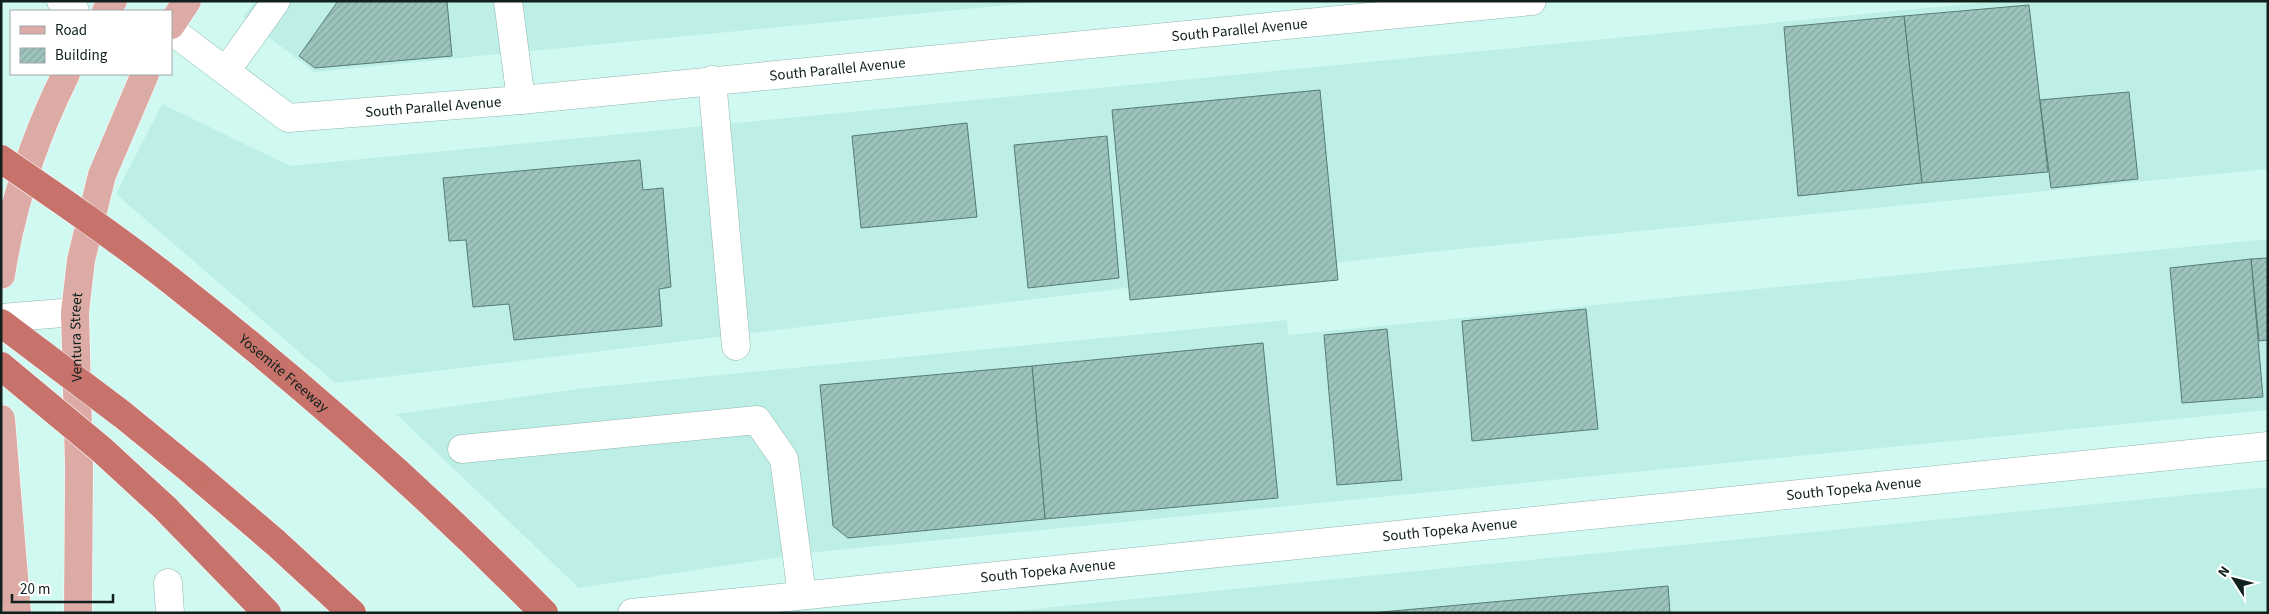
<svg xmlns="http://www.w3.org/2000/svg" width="2269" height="614" viewBox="0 0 2269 614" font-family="'Source Sans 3',sans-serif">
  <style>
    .built { fill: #bdefe6 }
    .building { fill: url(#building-hatch); stroke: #567b75 }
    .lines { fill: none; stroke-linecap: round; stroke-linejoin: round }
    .minor-casing { stroke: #90b7b0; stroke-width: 29 }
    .major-casing { stroke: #fff; stroke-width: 29 }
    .highway-casing { stroke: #fff; stroke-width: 29 }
    .minor { stroke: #fff; stroke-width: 28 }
    .major { stroke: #ddaba6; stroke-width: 28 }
    .highway { stroke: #c7736b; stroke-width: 28 }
    .highway-bridge-casing { stroke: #fff; stroke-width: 29; stroke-linecap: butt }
    .highway-bridge { stroke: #c7736b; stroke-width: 28 }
    .labels { text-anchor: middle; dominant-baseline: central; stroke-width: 4.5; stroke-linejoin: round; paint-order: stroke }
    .street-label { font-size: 15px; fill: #10201d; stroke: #fff }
  </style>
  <defs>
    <pattern id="building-hatch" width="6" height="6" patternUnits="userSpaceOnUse" patternTransform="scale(1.25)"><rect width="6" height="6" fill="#9cc3bc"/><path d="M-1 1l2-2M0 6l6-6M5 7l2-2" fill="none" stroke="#85a7a1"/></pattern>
  </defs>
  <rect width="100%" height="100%" fill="#d0f9f1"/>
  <g class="built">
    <path d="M255,1H1049L314,72L243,17Z"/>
    <path d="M1999,1H2268V169L1419,253L335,383L116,194L162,104L290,166Z"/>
    <path d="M2268,239V410L807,553L579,588L396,414L586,388L1287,320L1288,335Z"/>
    <path d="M2268,487V613H992Z"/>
  </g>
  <g class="building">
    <path d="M338,1H447L452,56L315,68L299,56Z"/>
    <path d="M2029,5L2048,172L1922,183L1904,16Z"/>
    <path d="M1904,16L1922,183L1798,196L1784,27Z"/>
    <path d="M1320,90L1338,280L1130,300L1112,110Z"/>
    <path d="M2129,92L2138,179L2051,188L2040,100Z"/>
    <path d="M967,123L977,217L861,228L852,136Z"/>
    <path d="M1107,136L1119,278L1028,288L1014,145Z"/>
    <path d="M640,160L643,190L663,188L671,287L659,289L662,326L514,340L509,304L473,307L466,240L449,241L443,178Z"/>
    <path d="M2268,258V340L2259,341L2251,259Z"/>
    <path d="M2251,259L2263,397L2182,403L2170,268Z"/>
    <path d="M1586,309L1598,429L1472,441L1462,321Z"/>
    <path d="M1387,329L1402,480L1337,485L1324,335Z"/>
    <path d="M1263,343L1278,498L1045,519L1032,366Z"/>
    <path d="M1032,366L1045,519L848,538L833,526L820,385Z"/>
    <path d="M1668,586L1670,613H1371Z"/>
  </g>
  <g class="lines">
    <defs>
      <g id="minor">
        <path d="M61,1L75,11"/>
        <path d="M508,1L521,100"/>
        <path id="s1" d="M171,30L288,118L521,100L1532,1"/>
        <path d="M226,71L276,1"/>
        <path d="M712,80L736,346"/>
        <path d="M1,318L75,312"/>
        <path d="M462,449L757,420L784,459L802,595"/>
        <path d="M168,583L170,613"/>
        <path id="s2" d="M632,613L2268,446"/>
      </g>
      <g id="major">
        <path d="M106,11L113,1"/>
        <path d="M171,25L187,1"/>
        <path d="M1,275C12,204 34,138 66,74"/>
        <path d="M1,419L17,613"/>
        <path id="s3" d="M78,613L79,468L75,312L81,260L102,175L145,74"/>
      </g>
      <g id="highway">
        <path d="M194,473L276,543L352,613"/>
        <path d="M165,508L267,613"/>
      </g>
    </defs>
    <use href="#minor" class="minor-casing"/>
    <use href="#major" class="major-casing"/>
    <use href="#highway" class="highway-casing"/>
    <use href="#minor" class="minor"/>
    <use href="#major" class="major"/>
    <use href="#highway" class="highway"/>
    <defs>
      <g id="highway-bridge">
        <path id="s4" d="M1,159C58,198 115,237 170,280C301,383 427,494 544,613"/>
        <path d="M1,323L123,415L194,473"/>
        <path d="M1,366L102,450L165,508"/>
      </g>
    </defs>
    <use href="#highway-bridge" class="highway-bridge-casing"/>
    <use href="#highway-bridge" class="highway-bridge"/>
  </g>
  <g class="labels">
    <g class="street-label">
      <text stroke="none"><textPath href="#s1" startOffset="1102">South Parallel Avenue</textPath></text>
      <text stroke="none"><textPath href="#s1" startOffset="698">South Parallel Avenue</textPath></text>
      <text stroke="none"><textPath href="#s1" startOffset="292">South Parallel Avenue</textPath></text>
      <text stroke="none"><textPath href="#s3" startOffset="276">Ventura Street</textPath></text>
      <text stroke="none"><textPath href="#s4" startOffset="355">Yosemite Freeway</textPath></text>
      <text stroke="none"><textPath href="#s2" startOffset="1228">South Topeka Avenue</textPath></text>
      <text stroke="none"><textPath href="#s2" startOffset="822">South Topeka Avenue</textPath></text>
      <text stroke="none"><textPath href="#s2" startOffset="418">South Topeka Avenue</textPath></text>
    </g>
  </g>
  <rect width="2269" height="614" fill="none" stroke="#10201d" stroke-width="5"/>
  <rect x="10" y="10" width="162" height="65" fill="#ffffff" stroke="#9fa6a5"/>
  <rect x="20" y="26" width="25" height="8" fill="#ddaba6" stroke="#9fa6a5"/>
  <text x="55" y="35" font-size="15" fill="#10201d">Road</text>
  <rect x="20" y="48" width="25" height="15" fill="url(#building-hatch)" stroke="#9fa6a5"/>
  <text x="55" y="60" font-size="15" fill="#10201d">Building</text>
  <g transform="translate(2234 579) rotate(306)" stroke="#ffffff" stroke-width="4" paint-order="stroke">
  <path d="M0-4L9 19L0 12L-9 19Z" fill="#10201d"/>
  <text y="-8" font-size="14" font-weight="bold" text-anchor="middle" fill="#10201d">N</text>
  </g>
  <path d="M12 594v8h101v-8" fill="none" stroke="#10201d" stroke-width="2.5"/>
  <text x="20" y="594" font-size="15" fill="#10201d" stroke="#ffffff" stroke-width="4" paint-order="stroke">20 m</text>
</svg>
